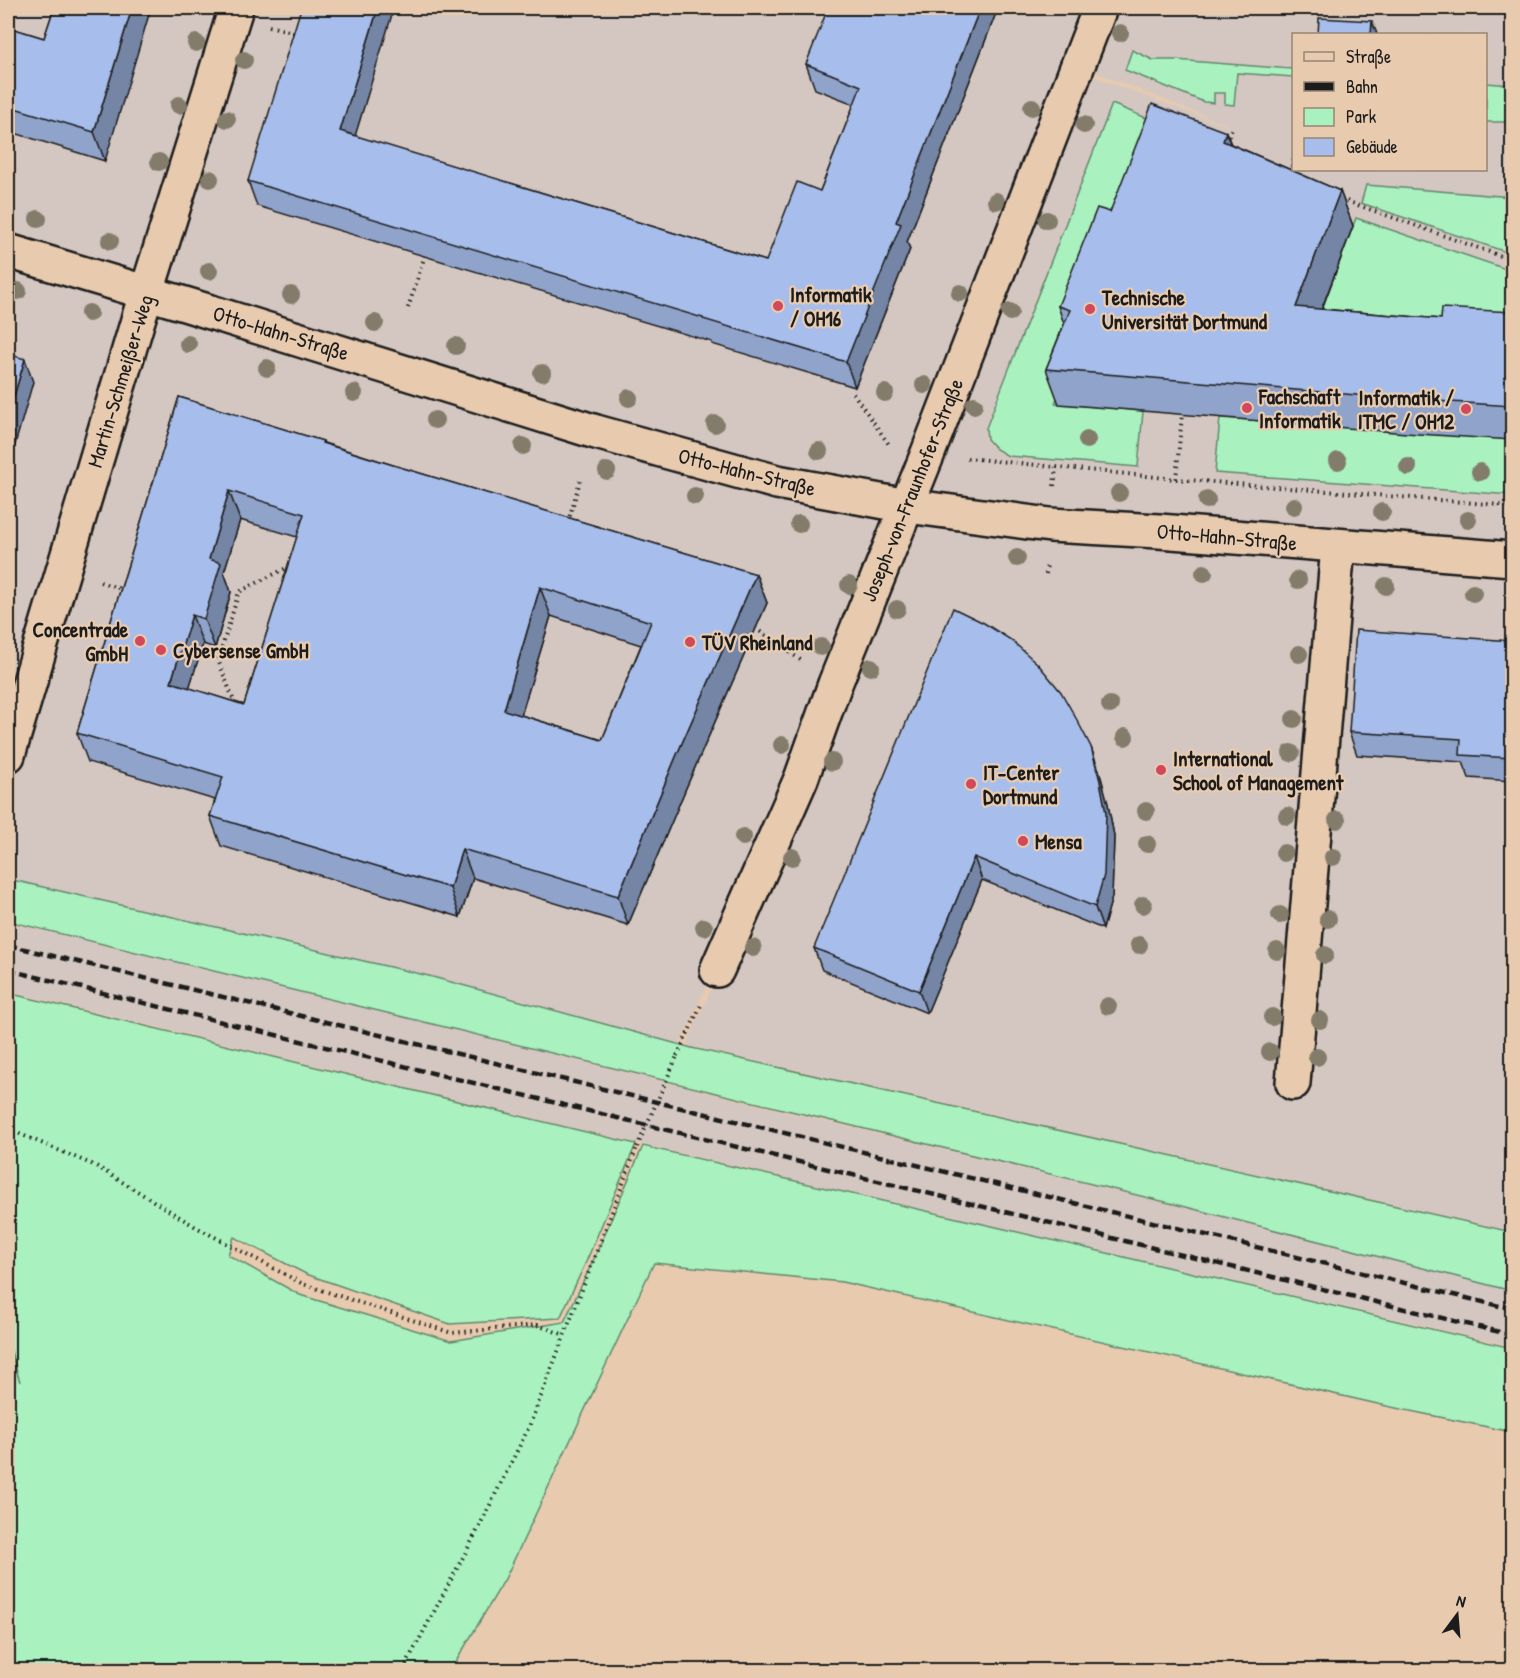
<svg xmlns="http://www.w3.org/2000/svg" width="1520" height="1678" viewBox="0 0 1520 1678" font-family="'Patrick Hand',sans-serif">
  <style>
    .built { fill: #d4c7c1; fill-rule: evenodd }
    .green { fill: #a9f1be; stroke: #62866d; stroke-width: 1.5 }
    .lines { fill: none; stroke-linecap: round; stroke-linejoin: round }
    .minor-casing { stroke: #1c1c1c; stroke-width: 38 }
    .path { stroke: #1c1c1c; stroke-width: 4; stroke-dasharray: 1.5 4.5; stroke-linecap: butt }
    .minor { stroke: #e8cbaf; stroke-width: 33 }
    .rail { stroke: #1c1c1c; stroke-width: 4.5; stroke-dasharray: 9 4.5; stroke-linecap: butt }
    .path-bridge { stroke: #1c1c1c; stroke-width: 4; stroke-dasharray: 1.5 4.5; stroke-linecap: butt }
    .tree { fill: #837c6b }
    .wall { fill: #90a3cb; stroke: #1c1c1c; stroke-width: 1.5; fill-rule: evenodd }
    .shaded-wall { fill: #7585a5; stroke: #1c1c1c; stroke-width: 1.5 }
    .building { fill: #a7beec; stroke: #1c1c1c; stroke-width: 1.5; fill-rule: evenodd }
    .poi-dot { fill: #d1495b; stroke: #e8cbaf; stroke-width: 2 }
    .labels { text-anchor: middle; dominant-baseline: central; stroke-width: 4.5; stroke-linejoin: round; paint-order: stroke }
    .poi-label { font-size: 21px; font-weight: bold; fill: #1c1c1c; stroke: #e8cbaf; text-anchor: start }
    .street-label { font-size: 21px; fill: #1c1c1c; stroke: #e8cbaf }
  </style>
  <rect width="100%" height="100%" fill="#e8cbaf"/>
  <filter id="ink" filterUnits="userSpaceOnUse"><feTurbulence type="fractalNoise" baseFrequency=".0167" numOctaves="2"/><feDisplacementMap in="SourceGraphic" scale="12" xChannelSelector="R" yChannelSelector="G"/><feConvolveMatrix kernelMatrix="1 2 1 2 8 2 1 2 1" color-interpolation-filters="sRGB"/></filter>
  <g filter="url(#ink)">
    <g class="built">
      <path d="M8,8H1512V546L893,517L711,977L680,1044L446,980L8,879ZM1294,34H1486V170H1294ZM1087,69L1227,125V126L1086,74Z"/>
      <path d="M909,524L1512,576V1231L686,1045L716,978Z"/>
      <path d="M8,922L300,992L812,1118L1187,1208L1512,1291V1346L611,1137L8,991Z"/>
    </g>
    <g class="green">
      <path d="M1132,50L1153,60H1176L1293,69V77L1237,73L1234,105L1225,104V93H1214V103L1204,102L1125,70Z"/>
      <path d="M1486,83L1512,85V122H1486Z"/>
      <path d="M1112,104L1166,126L1055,403L1143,411L1138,467L1008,456L996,449L987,439L986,428Z"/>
      <path d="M1366,185L1512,197V254L1361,203Z"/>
      <path d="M1356,218L1512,271V346L1309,342Z"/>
      <path d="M1220,418L1512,438V495L1215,473Z"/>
      <path d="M8,879L429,976L692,1048L1512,1232V1291L1182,1206L8,921Z"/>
      <path d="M8,993L636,1144L586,1262L560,1318L450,1324L306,1274L234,1237L228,1255L300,1295L451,1341L564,1322L593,1261L643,1146L1005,1229L1512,1348V1432L1391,1407L842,1282L654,1263L505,1579L451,1670H8V1345L20,1382L8,1341Z"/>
    </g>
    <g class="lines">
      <defs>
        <g id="minor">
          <path d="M8,251L188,305L596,432L777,482L907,506L1050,525L1159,531L1512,559"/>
          <path d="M8,755L138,320L236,8"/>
          <path d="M717,970L801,779L835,684L928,453L1100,8"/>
          <path d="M1293,1083L1338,546"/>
        </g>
      </defs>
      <use href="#minor" class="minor-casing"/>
      <g class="path">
        <path d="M269,26L297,33"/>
        <path d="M1227,142L1233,125"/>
        <path d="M1290,173L1294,158"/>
        <path d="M1341,199L1512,260"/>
        <path d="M408,308L426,252"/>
        <path d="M853,393L890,446"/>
        <path d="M967,458L1176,479L1512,506"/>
        <path d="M1176,479L1182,415"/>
        <path d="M1054,486L1056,467"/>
        <path d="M568,522L580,481"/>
        <path d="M1046,574L1047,563"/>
        <path d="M100,582L124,590"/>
        <path d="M755,628L802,661"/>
        <path d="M235,704L218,660L239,592L290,566"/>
        <path d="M677,1056L702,1003"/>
        <path d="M8,1129L96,1166L196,1227L303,1284L452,1333L537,1325L565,1335"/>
        <path d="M403,1670L477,1531L529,1427L637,1147"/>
      </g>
      <use href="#minor" class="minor"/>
      <g class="rail">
        <path d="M8,945L1512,1309"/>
        <path d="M8,970L1512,1335"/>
      </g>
      <path class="path-bridge" d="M637,1147L677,1056"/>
    </g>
    <g class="tree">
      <circle cx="1120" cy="33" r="9"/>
      <circle cx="196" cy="43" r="9"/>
      <circle cx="244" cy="60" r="9"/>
      <circle cx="179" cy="105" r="9"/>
      <circle cx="1032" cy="107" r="9"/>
      <circle cx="227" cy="119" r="9"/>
      <circle cx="1084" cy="125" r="9"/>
      <circle cx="159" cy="162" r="9"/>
      <circle cx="210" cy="179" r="9"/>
      <circle cx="996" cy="201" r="9"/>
      <circle cx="38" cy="219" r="9"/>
      <circle cx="1047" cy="220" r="9"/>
      <circle cx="110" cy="241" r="9"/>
      <circle cx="209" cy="271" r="9"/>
      <circle cx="18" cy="291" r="9"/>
      <circle cx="960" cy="293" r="9"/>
      <circle cx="291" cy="295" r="9"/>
      <circle cx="1010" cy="312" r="9"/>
      <circle cx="89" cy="313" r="9"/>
      <circle cx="375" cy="323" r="9"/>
      <circle cx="188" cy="344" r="9"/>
      <circle cx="456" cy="346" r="9"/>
      <circle cx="267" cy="368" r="9"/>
      <circle cx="542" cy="373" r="9"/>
      <circle cx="924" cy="385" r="9"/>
      <circle cx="354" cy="393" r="9"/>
      <circle cx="885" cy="393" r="9"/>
      <circle cx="629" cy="398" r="9"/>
      <circle cx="974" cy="405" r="9"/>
      <circle cx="435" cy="420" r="9"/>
      <circle cx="715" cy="424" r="9"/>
      <circle cx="1087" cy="440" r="9"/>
      <circle cx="523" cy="446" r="9"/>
      <circle cx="819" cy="451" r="9"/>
      <circle cx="1338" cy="461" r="9"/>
      <circle cx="1408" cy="467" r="9"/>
      <circle cx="607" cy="471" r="9"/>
      <circle cx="1480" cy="472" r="9"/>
      <circle cx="1119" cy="493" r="9"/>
      <circle cx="695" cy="496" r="9"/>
      <circle cx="1207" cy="500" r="9"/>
      <circle cx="1294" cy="506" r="9"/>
      <circle cx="1382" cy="512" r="9"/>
      <circle cx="1468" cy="520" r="9"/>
      <circle cx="799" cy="524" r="9"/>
      <circle cx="1017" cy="558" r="9"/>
      <circle cx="1204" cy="573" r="9"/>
      <circle cx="1298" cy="580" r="9"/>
      <circle cx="849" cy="585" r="9"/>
      <circle cx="1386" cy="586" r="9"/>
      <circle cx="1473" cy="593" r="9"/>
      <circle cx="897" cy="609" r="9"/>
      <circle cx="821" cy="647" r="9"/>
      <circle cx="1299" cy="654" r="9"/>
      <circle cx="871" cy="667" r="9"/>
      <circle cx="1110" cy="705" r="9"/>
      <circle cx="1294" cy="719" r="9"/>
      <circle cx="1125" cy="737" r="9"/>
      <circle cx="782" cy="745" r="9"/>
      <circle cx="1291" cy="753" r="9"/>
      <circle cx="832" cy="762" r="9"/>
      <circle cx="1146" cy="811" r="9"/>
      <circle cx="1287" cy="816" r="9"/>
      <circle cx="1337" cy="820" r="9"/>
      <circle cx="743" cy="837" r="9"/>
      <circle cx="1147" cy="844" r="9"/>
      <circle cx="1284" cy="853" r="9"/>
      <circle cx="792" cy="857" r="9"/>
      <circle cx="1333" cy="857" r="9"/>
      <circle cx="1143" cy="905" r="9"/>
      <circle cx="1280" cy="915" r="9"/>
      <circle cx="1328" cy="919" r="9"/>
      <circle cx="704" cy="927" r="9"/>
      <circle cx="1139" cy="945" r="9"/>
      <circle cx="753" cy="948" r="9"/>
      <circle cx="1277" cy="951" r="9"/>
      <circle cx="1325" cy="955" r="9"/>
      <circle cx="1108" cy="1006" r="9"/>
      <circle cx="1272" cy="1017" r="9"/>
      <circle cx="1320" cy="1020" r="9"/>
      <circle cx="1270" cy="1052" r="9"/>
      <circle cx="1317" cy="1057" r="9"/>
    </g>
    <g class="wall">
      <path d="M54,8L105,161L8,131V27L44,38Z"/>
      <path d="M998,8L907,242L910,249L855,387L712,344V342L257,206L248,181L355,136L766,261L820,191L854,104L815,89L806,64Z"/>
      <path d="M1226,132L1231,144L1340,191L1353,226L1322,309L1441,319L1512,312V440L1418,434L1059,404L1046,369L1064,324L1058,306L1110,212Z"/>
      <path d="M179,397L323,441L324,443L393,465L756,574L767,603L686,788L628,925L473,878L460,917L221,846L210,816L215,800L88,762L77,733ZM240,520L297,537L244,705L189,688L203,644L215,648L231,592L224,572ZM551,616L641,645L602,740L521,715Z"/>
      <path d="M1512,641V781L1469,778L1463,762L1357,755L1349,732Z"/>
      <path d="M1099,770L1108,804L1114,836L1112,897L1103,929L982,880L927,1013L822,970L814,948Z"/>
    </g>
    <g class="shaded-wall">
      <path d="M132,8H151L105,161L94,132Z"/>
      <path d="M378,8H394L349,156L340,131Z"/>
      <path d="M980,8H998L907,242L910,249L855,387L846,362L896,222Z"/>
      <path d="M1372,21L1377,34H1371Z"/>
      <path d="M1226,132L1239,168L1223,141Z"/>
      <path d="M1340,191L1353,226L1309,342L1296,307Z"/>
      <path d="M25,359L33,382L8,469V416Z"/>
      <path d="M229,491L240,520L224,572L231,592L215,648L204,619L209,559Z"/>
      <path d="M756,574L767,603L686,788L628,925L618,896L675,759Z"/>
      <path d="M540,587L551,616L514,739L504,710Z"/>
      <path d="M192,615L203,644L182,711L171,682Z"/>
      <path d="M1091,747L1099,770L1108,804L1114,836L1112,897L1103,929L1095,907Z"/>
      <path d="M462,849L473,878L460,917L450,888Z"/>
      <path d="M974,857L982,880L927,1013L919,991Z"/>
    </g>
    <g class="building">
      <path d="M54,8H132L94,132L8,106V27L44,38Z"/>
      <path d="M301,8H378L340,131L766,261L797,182L820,191L861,86L806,64L828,8H980L896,222L901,224L846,362L703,319V318L248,181Z"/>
      <path d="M1319,18L1372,21L1371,34H1318Z"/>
      <path d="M1152,104L1226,132L1223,141L1340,191L1296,307L1441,319L1442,308L1512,312V406L1405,399L1046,369L1070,310L1058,306L1097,208L1110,212Z"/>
      <path d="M8,354L25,359L8,416Z"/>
      <path d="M179,397L323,441L322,443L393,465L756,574L675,759L618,896L462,849L450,888L210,816L223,777L77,733ZM229,491L304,514L244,705L171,682L192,615L204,619L221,563L209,559ZM540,587L651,622L602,740L504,710Z"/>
      <path d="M953,608L984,623L1011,640L1038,664L1061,692L1077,720L1091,747L1100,781L1106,813L1104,875L1095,907L974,857L919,991L814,948Z"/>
      <path d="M1356,630L1512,641V758L1460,755L1461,739L1349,732Z"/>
    </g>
  </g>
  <g class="poi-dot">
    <circle cx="778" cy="306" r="6"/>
    <circle cx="1090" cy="309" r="6"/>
    <circle cx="1247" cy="408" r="6"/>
    <circle cx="1466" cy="409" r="6"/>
    <circle cx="140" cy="641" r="6"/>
    <circle cx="690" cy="642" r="6"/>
    <circle cx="161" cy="650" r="6"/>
    <circle cx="1161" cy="770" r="6"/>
    <circle cx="971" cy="784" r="6"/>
    <circle cx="1023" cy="841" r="6"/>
  </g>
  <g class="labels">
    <g class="poi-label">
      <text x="790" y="294">Informatik<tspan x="790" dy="24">/ OH16</tspan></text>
      <text x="1102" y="297">Technische<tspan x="1102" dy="24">Universität Dortmund</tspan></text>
      <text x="1259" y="396">Fachschaft<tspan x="1259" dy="24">Informatik</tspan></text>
      <text x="1454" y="397" text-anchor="end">Informatik /<tspan x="1454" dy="24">ITMC / OH12</tspan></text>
      <text x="128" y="629" text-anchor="end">Concentrade<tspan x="128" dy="24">GmbH</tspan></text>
      <text x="702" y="642">TÜV Rheinland</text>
      <text x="173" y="650">Cybersense GmbH</text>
      <text x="1173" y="758">International<tspan x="1173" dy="24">School of Management</tspan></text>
      <text x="983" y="772">IT-Center<tspan x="983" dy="24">Dortmund</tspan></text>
      <text x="1035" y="841">Mensa</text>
    </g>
    <g class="street-label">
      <text transform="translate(281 333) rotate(17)">Otto-Hahn-Straße</text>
      <text transform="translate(120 381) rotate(-73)">Martin-Schmeißer-Weg</text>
      <text transform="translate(747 472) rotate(14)">Otto-Hahn-Straße</text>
      <text transform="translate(912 490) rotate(-68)">Joseph-von-Fraunhofer-Straße</text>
      <text transform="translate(1227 537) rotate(5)">Otto-Hahn-Straße</text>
    </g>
  </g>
  <rect width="1520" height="1678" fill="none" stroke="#e8cbaf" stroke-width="30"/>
  <rect x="15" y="15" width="1490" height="1648" fill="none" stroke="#1c1c1c" stroke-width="2" filter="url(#ink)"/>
  <rect x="1292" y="33" width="195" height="138" fill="#e8cbaf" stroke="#968574" stroke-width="1.5"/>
  <rect x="1304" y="52" width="30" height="9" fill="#e8cbaf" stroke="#968574" stroke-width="1.5"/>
  <text x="1346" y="63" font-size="18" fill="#1c1c1c">Straße</text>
  <rect x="1304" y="82" width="30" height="9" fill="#1c1c1c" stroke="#968574" stroke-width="1.5"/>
  <text x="1346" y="93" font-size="18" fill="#1c1c1c">Bahn</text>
  <rect x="1304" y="108" width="30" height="18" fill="#a9f1be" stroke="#968574" stroke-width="1.5"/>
  <text x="1346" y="123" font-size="18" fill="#1c1c1c">Park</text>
  <rect x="1304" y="138" width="30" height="18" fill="#a7beec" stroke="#968574" stroke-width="1.5"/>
  <text x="1346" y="153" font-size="18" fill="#1c1c1c">Gebäude</text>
  <g transform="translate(1457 1615) rotate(16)" stroke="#e8cbaf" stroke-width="4.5" paint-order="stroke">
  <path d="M0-4.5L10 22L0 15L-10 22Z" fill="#1c1c1c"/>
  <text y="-9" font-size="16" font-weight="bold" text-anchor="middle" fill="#1c1c1c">N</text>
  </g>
</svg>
